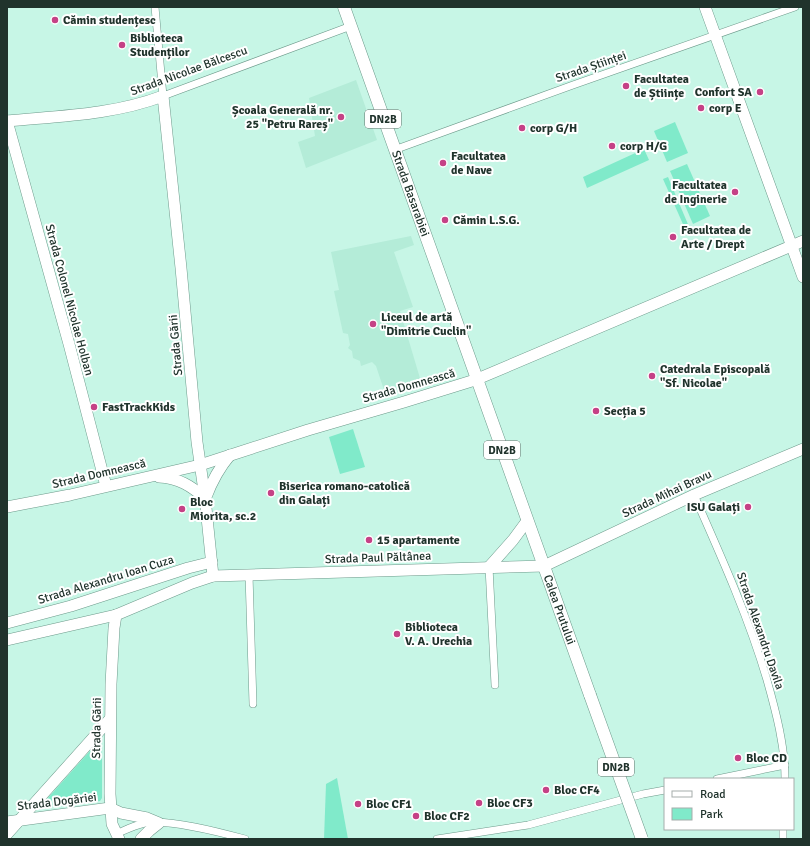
<svg xmlns="http://www.w3.org/2000/svg" width="810" height="846" viewBox="0 0 810 846" font-family="Signika,sans-serif">
  <style>
    .built { fill: #b4ecd8 }
    .green { fill: #80eaca }
    .lines { fill: none; stroke-linecap: round; stroke-linejoin: round }
    .street-casing { stroke: #6d9a8b; stroke-width: 8 }
    .secondary-casing { stroke: #6d9a8b; stroke-width: 12 }
    .primary-casing { stroke: #6d9a8b; stroke-width: 13 }
    .street { stroke: #fff; stroke-width: 7 }
    .secondary { stroke: #fff; stroke-width: 11 }
    .primary { stroke: #fff; stroke-width: 12 }
    .primary-bridge-casing { stroke: #6d9a8b; stroke-width: 13; stroke-linecap: butt }
    .primary-bridge { stroke: #fff; stroke-width: 12 }
    .poi-dot { fill: #c54186; stroke: #fff; stroke-width: 1.5 }
    .labels { text-anchor: middle; dominant-baseline: central; stroke-width: 4; stroke-linejoin: round; paint-order: stroke }
    .shield { fill: #fff; stroke: #63706b; stroke-width: 1 }
    .shield-label { font-size: 11px; font-weight: bold; fill: #20332c }
    .poi-label { font-size: 12px; font-weight: bold; fill: #20332c; stroke: #fff; text-anchor: start }
    .street-label { font-size: 12px; fill: #20332c; stroke: #fff }
  </style>
  <rect width="100%" height="100%" fill="#c7f6e6"/>
  <g class="built">
    <path d="M356,80L377,140L306,168L298,142L315,136L309,98Z"/>
    <path d="M411,236L414,245L394,252L413,307L400,311L422,385L386,396L376,366L372,362L361,366L360,361L353,358L352,351L348,348L350,345L348,334L343,333L334,291L339,290L331,252Z"/>
  </g>
  <g class="green">
    <path d="M675,122L688,153L667,162L654,131Z"/>
    <path d="M644,149L649,160L587,188L583,177Z"/>
    <path d="M687,164L710,216L693,224L670,171Z"/>
    <path d="M668,177L690,229L686,231L663,179Z"/>
    <path d="M353,429L365,467L340,474L329,437Z"/>
    <path d="M98,742H101L102,745V798L100,801L49,807L46,802L47,799Z"/>
    <path d="M337,778L348,839H324L326,784Z"/>
  </g>
  <g class="lines">
    <defs>
      <g id="street">
        <path d="M155,7L163,96L351,26"/>
        <path d="M394,150L573,85L795,7"/>
        <path d="M694,495C721,556 748,616 767,680C776,712 785,746 785,779"/>
        <path d="M489,567L495,685"/>
        <path d="M249,575L253,704"/>
        <path d="M717,779L785,765"/>
        <path d="M116,834C125,830 135,825 145,823C170,819 219,832 245,839"/>
        <path d="M437,839L528,825L643,794L665,790"/>
        <path d="M783,839V829"/>
      </g>
      <g id="secondary">
        <path d="M705,7L803,277"/>
        <path d="M7,121C59,116 113,115 163,96L181,268L197,442L205,498L213,576"/>
        <path d="M7,121L69,344L106,486"/>
        <path d="M159,477C179,478 191,486 205,498"/>
        <path d="M206,497C212,481 219,468 230,455"/>
        <path d="M7,507L70,495L200,465L308,430L404,402L475,380L803,241"/>
        <path d="M489,567L513,540L527,521"/>
        <path d="M116,615L114,628L111,684L110,794L112,824L119,839"/>
        <path d="M7,623L71,606L188,568L212,562"/>
        <path d="M7,640L116,615L192,583L213,576L544,566L694,495L803,449"/>
        <path d="M110,808L121,813L147,818L159,823L149,831L141,839"/>
        <path d="M7,822L110,808"/>
        <path d="M7,834L110,719"/>
      </g>
      <g id="primary">
        <path id="s1" d="M344,7L590,695"/>
      </g>
    </defs>
    <use href="#street" class="street-casing"/>
    <use href="#secondary" class="secondary-casing"/>
    <use href="#primary" class="primary-casing"/>
    <use href="#street" class="street"/>
    <use href="#secondary" class="secondary"/>
    <use href="#primary" class="primary"/>
    <defs>
      <path id="primary-bridge" d="M590,695L642,839"/>
    </defs>
    <use href="#primary-bridge" class="primary-bridge-casing"/>
    <use href="#primary-bridge" class="primary-bridge"/>
  </g>
  <g class="poi-dot">
    <circle cx="55" cy="20" r="4"/>
    <circle cx="122" cy="45" r="4"/>
    <circle cx="626" cy="86" r="4"/>
    <circle cx="760" cy="92" r="4"/>
    <circle cx="701" cy="108" r="4"/>
    <circle cx="341" cy="117" r="4"/>
    <circle cx="522" cy="128" r="4"/>
    <circle cx="612" cy="146" r="4"/>
    <circle cx="443" cy="163" r="4"/>
    <circle cx="735" cy="192" r="4"/>
    <circle cx="445" cy="220" r="4"/>
    <circle cx="673" cy="237" r="4"/>
    <circle cx="373" cy="324" r="4"/>
    <circle cx="652" cy="376" r="4"/>
    <circle cx="94" cy="407" r="4"/>
    <circle cx="596" cy="411" r="4"/>
    <circle cx="271" cy="493" r="4"/>
    <circle cx="748" cy="507" r="4"/>
    <circle cx="182" cy="509" r="4"/>
    <circle cx="369" cy="540" r="4"/>
    <circle cx="397" cy="634" r="4"/>
    <circle cx="738" cy="758" r="4"/>
    <circle cx="546" cy="790" r="4"/>
    <circle cx="479" cy="803" r="4"/>
    <circle cx="358" cy="804" r="4"/>
    <circle cx="416" cy="816" r="4"/>
  </g>
  <g class="labels">
    <g class="shield">
      <rect x="365" y="110" width="36" height="18" rx="3"/>
      <rect x="484" y="441" width="36" height="18" rx="3"/>
      <rect x="598" y="758" width="36" height="18" rx="3"/>
    </g>
    <g class="shield-label">
      <text x="383" y="119">DN2B</text>
      <text x="502" y="450">DN2B</text>
      <text x="616" y="767">DN2B</text>
    </g>
    <g class="poi-label">
      <text x="63" y="20">Cămin studențesc</text>
      <text x="130" y="38">Biblioteca<tspan x="130" dy="14">Studenților</tspan></text>
      <text x="634" y="79">Facultatea<tspan x="634" dy="14">de Științe</tspan></text>
      <text x="752" y="92" text-anchor="end">Confort SA</text>
      <text x="709" y="108">corp E</text>
      <text x="333" y="110" text-anchor="end">Școala Generală nr.<tspan x="333" dy="14">25 "Petru Rareș"</tspan></text>
      <text x="530" y="128">corp G/H</text>
      <text x="620" y="146">corp H/G</text>
      <text x="451" y="156">Facultatea<tspan x="451" dy="14">de Nave</tspan></text>
      <text x="727" y="185" text-anchor="end">Facultatea<tspan x="727" dy="14">de Inginerie</tspan></text>
      <text x="453" y="220">Cămin L.S.G.</text>
      <text x="681" y="230">Facultatea de<tspan x="681" dy="14">Arte / Drept</tspan></text>
      <text x="381" y="317">Liceul de artă<tspan x="381" dy="14">"Dimitrie Cuclin"</tspan></text>
      <text x="660" y="369">Catedrala Episcopală<tspan x="660" dy="14">"Sf. Nicolae"</tspan></text>
      <text x="102" y="407">FastTrackKids</text>
      <text x="604" y="411">Secția 5</text>
      <text x="279" y="486">Biserica romano-catolică<tspan x="279" dy="14">din Galați</tspan></text>
      <text x="190" y="502">Bloc<tspan x="190" dy="14">Miorita, sc.2</tspan></text>
      <text x="740" y="507" text-anchor="end">ISU Galați</text>
      <text x="377" y="540">15 apartamente</text>
      <text x="405" y="627">Biblioteca<tspan x="405" dy="14">V. A. Urechia</tspan></text>
      <text x="746" y="758">Bloc CD</text>
      <text x="554" y="790">Bloc CF4</text>
      <text x="487" y="803">Bloc CF3</text>
      <text x="366" y="804">Bloc CF1</text>
      <text x="424" y="816">Bloc CF2</text>
    </g>
    <g class="street-label">
      <text transform="translate(591 67) rotate(-19)">Strada Științei</text>
      <text transform="translate(189 71) rotate(-20)">Strada Nicolae Bălcescu</text>
      <text stroke="none"><textPath href="#s1" startOffset="198">Strada Basarabiei</textPath></text>
      <text transform="translate(69 300) rotate(75)">Strada Colonel Nicolae Holban</text>
      <text transform="translate(176 345) rotate(-95)">Strada Gării</text>
      <text transform="translate(409 386) rotate(-16)">Strada Domnească</text>
      <text transform="translate(99 474) rotate(-13)">Strada Domnească</text>
      <text transform="translate(667 494) rotate(-25)">Strada Mihai Bravu</text>
      <text transform="translate(378 558) rotate(-2)">Strada Paul Păltânea</text>
      <text transform="translate(106 580) rotate(-17)">Strada Alexandru Ioan Cuza</text>
      <text stroke="none"><textPath href="#s1" startOffset="640">Calea Prutului</textPath></text>
      <text transform="translate(760 631) rotate(71)">Strada Alexandru Davila</text>
      <text transform="translate(97 728) rotate(-89)">Strada Gării</text>
      <text transform="translate(57 802) rotate(-7)">Strada Dogăriei</text>
    </g>
  </g>
  <rect width="810" height="846" fill="none" stroke="#20332c" stroke-width="16"/>
  <rect x="664" y="778" width="130" height="52" fill="#ffffff" stroke="#a6adab"/>
  <rect x="672" y="791" width="20" height="6" fill="#ffffff" stroke="#a6adab"/>
  <text x="700" y="798" font-size="12" fill="#20332c">Road</text>
  <rect x="672" y="808" width="20" height="12" fill="#80eaca" stroke="#a6adab"/>
  <text x="700" y="818" font-size="12" fill="#20332c">Park</text>
</svg>
